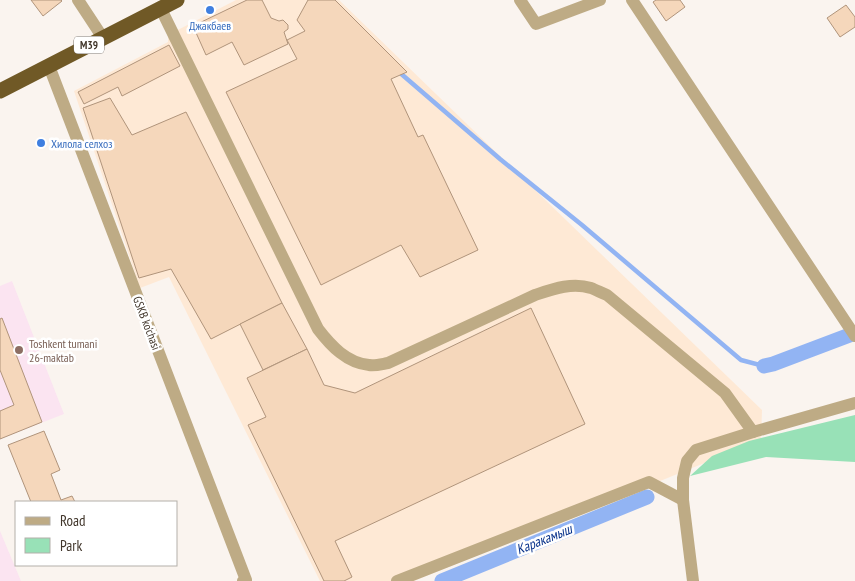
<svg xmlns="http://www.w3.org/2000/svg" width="855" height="581" viewBox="0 0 855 581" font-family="'PT Sans Narrow',sans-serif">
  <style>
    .built { fill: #fee9d5 }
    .education { fill: #fbe4f1 }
    .green { fill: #98e1b7 }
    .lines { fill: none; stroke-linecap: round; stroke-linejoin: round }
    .stream { stroke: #92b4f3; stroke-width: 4.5 }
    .canal { stroke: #92b4f3; stroke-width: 15 }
    .building { fill: #f5d7bb; stroke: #b0947b }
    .minor { stroke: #beab85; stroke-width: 12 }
    .highway { stroke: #705926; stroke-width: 15 }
    .shop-dot { fill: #3f7fe0; stroke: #fff; stroke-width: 2 }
    .education-dot { fill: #8d6e63; stroke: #fff; stroke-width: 2 }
    .labels { text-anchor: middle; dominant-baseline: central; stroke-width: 5; stroke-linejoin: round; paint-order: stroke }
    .shield { fill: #fff; stroke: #7a726b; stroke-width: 1 }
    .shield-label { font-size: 11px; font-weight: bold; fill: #41362b }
    .shop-label { font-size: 12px; fill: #366cbe; stroke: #fff }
    .street-label { font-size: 12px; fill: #41362b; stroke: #fff }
    .education-label { font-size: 12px; fill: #785e54; stroke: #fff; text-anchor: start }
    .water-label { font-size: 14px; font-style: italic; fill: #07318a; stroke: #fff }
  </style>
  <rect width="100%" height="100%" fill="#faf4ef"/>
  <path class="built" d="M236,0H339L762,410L761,440L414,581H320L169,277L140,288L74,91L168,42V35Z"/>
  <g class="education">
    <path d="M12,281L64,414L0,439V286Z"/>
    <path d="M0,531L21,581H0Z"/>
  </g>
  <path class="green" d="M855,415V462L766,457L690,476L712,456L749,441Z"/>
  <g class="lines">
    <path class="stream" d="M399,72L500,159L582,225L741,360L764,366"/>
    <g class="canal">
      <path d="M764,366L773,364L855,333"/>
      <path d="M442,581L647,497"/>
    </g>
  </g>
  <g class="building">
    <path d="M31,0H61L62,1L43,16Z"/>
    <path d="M247,0H262L271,18L279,21L283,20L288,25V29L284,32L288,44L244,65L232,42L206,55L193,26Z"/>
    <path d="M308,0H335L407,72L391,79L418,137L423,135L478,250L420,277L401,245L321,285L226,92L297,59L287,40L305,31L297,20Z"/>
    <path d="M656,0H680L685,7L666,21L653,2Z"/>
    <path d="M846,5L855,17V27L840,37L827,18Z"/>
    <path d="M169,45L180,66L122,96L118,87L84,104L78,92Z"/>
    <path d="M110,98L132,135L186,112L282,303L211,339L171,269L139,278L83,108Z"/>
    <path d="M282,303L307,349L263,370L240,324Z"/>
    <path d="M531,308L585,424L335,541L352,577L344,581H324L248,425L266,417L247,378L307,349L324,385L355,393Z"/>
    <path d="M2,318L42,422L0,439V411L14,405L0,370V319Z"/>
    <path d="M44,431L60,470L51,474L61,500L72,496L75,502H31L8,445Z"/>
  </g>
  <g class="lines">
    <g class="minor">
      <path d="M78,0L103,38"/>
      <path d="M520,0L536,24L600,0"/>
      <path d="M632,0L855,336"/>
      <path d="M161,9L318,329C331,346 347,363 369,365C375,366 382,364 388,363L535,295C553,289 572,282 591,288C596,290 602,293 607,295L725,393L753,432L855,403"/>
      <path d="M49,66L246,580L243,581"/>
      <path d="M397,581L649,482L683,500"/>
      <path d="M693,581L683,500V478L687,461L696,450L753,432"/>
    </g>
    <path class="highway" d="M0,91L177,0"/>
  </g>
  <g class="shop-dot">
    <circle cx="210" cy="10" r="5"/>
    <circle cx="41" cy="143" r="5"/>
  </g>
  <circle class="education-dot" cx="19" cy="350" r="5"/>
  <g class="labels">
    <rect class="shield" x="74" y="36.5" width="30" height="17" rx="4"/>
    <g class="shield-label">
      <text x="89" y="45">M39</text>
    </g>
    <g class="shop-label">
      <text x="210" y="25">Джакбаев</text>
      <text x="51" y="143" text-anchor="start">Хилола селхоз</text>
    </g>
    <g class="street-label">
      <text transform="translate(147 323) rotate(69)">GSKB ko'chasi</text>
    </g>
    <g class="education-label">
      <text x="29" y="343">Toshkent tumani<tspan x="29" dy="14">26-maktab</tspan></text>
    </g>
    <g class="water-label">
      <text transform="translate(544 539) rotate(-22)">Каракамыш</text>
    </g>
  </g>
  <rect x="15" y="501" width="162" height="65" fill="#ffffff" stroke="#b3afaa"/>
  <rect x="25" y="517" width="25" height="8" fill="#beab85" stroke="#b3afaa"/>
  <text x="60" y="526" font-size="15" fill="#41362b">Road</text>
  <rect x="25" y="538" width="25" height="15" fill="#98e1b7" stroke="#b3afaa"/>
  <text x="60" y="551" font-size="15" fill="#41362b">Park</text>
</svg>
